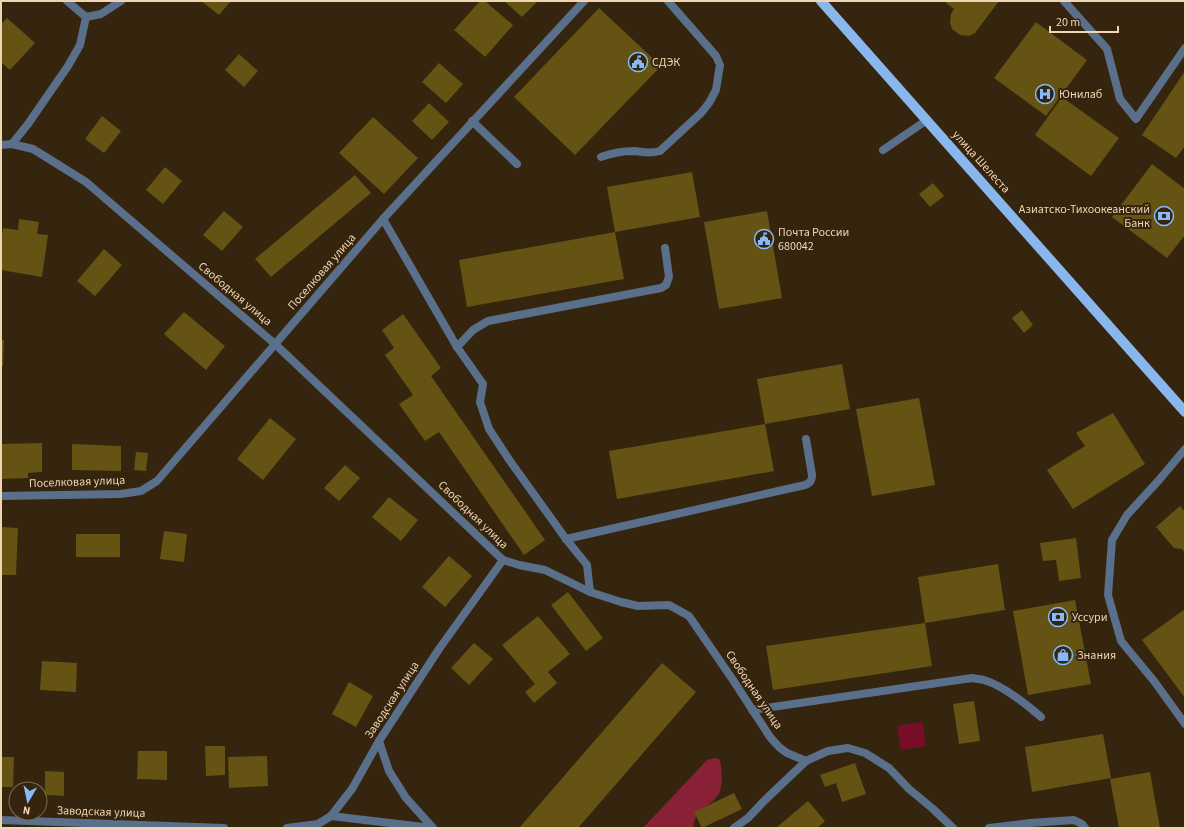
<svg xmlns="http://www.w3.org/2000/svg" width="1186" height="829" viewBox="0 0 1186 829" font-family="'Source Sans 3',sans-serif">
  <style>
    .green { fill: #770d29 }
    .forest { fill: #882036 }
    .building { fill: #645312 }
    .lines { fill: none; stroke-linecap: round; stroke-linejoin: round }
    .lane { stroke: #5a6f8a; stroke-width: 8 }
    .street { stroke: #5a6f8a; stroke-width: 8 }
    .primary { stroke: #89b6ec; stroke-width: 10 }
    .labels { text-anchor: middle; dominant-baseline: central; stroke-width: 4; stroke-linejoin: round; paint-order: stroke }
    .poi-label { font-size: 12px; fill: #f0d5b2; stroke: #35250e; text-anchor: start }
    .street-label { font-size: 12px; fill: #f0d5b2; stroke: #35250e }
  </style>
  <rect width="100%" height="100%" fill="#35250e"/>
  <path class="green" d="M923,722L926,746L901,750L897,726Z"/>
  <path class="forest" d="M714,758L719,759L721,765L722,780L720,792L714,800L698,813L694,821L693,828H643L707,760Z"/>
  <g class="building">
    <path d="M201,1H231L219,15Z"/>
    <path d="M480,1H485L513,25L485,57L454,30Z"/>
    <path d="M504,1H538L522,17Z"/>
    <path d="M944,1H999L975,33L969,36L960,35L952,29L950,22L951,14L954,9Z"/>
    <path d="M599,8L661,66L575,155L514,97Z"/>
    <path d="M7,18L35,43L10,70L1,62V24Z"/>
    <path d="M1036,22L1087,60L1046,116L994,78Z"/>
    <path d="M239,54L258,71L244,87L225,70Z"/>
    <path d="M439,63L463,84L446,103L422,82Z"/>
    <path d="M1185,71V146L1176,158L1142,135Z"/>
    <path d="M1062,97L1119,138L1091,176L1035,135Z"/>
    <path d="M429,103L449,122L432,140L412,121Z"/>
    <path d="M102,116L121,131L104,153L85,139Z"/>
    <path d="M373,117L418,158L384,194L339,153Z"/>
    <path d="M1152,164L1185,189V235L1167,258L1112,217Z"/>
    <path d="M165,167L182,181L163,204L146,190Z"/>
    <path d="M692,172L700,217L615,232L607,187Z"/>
    <path d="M355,175L371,193L271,277L255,259Z"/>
    <path d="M933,183L944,196L930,207L919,194Z"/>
    <path d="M224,211L243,227L222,251L203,235Z"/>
    <path d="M767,211L782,298L719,309L704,222Z"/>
    <path d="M19,219L39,222L37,234L48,235L42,277L1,270V243L3,228L18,230Z"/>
    <path d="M615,232L624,279L467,307L459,260Z"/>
    <path d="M104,249L122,265L95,296L77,281Z"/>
    <path d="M1022,310L1033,325L1024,333L1012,318Z"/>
    <path d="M184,312L225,346L206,370L164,334Z"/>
    <path d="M403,314L441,368L431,376L545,540L524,555L439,432L425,441L399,404L413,395L385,355L394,348L382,330Z"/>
    <path d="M1,340H4L3,366H1Z"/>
    <path d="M842,364L850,409L765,424L757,379Z"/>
    <path d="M919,398L935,485L872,496L856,409Z"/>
    <path d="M1113,413L1145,464L1073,509L1047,470L1085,446L1076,433Z"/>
    <path d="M270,418L296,439L263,480L237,459Z"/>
    <path d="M765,424L774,471L617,499L609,451Z"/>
    <path d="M42,443V472L28,473V478L1,479V444Z"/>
    <path d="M72,444L121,446V471L72,470Z"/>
    <path d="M136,452L148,453L146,471L134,470Z"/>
    <path d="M345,465L360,478L339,501L324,488Z"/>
    <path d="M389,497L418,520L401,541L372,517Z"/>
    <path d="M1180,506L1185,512V553L1182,549L1174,548L1156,527Z"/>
    <path d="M1,527L18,528L16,575H1Z"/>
    <path d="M164,531L187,534L184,562L160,559Z"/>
    <rect x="76" y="534" width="44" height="23"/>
    <path d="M1076,538L1081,578L1059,581L1056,560L1043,561L1040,543Z"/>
    <path d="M449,556L472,576L445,607L422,587Z"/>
    <path d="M998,564L1005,610L925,623L918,577Z"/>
    <path d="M568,592L603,638L586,651L551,605Z"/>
    <path d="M1075,600L1091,684L1028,695L1013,611Z"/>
    <path d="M1185,609V698L1142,640Z"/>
    <path d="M538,616L570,654L548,672L557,683L534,703L525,692L535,684L502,645Z"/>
    <path d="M925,623L932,666L773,690L766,646Z"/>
    <path d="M474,643L493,659L469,685L451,668Z"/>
    <path d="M42,661L77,663L76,692L40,690Z"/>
    <path d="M662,663L696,692L578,828H519Z"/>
    <path d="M349,682L373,696L356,727L332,714Z"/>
    <path d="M974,701L980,741L959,744L953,704Z"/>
    <path d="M1103,734L1111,778L1032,792L1025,747Z"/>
    <path d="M205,746H225V775L206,776Z"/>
    <path d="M138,751H167V780L137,779Z"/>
    <path d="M267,756L268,786L229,788L228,757Z"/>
    <path d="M1,757H14L13,787H1Z"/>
    <path d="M855,763L866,794L842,802L836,783L825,787L820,775Z"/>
    <path d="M45,771L64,772V796L45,795Z"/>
    <path d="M1150,772L1160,828H1119L1110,779Z"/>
    <path d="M734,793L742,809L702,828L694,812Z"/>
    <path d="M808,801L825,821L817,828H776Z"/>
  </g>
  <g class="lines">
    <g class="lane">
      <path d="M1064,1L1107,49L1120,99L1136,119L1185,48"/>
      <path d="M472,121L517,164"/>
      <path d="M883,150L927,120"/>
      <path d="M601,157C612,153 622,151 634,151C644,152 649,154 660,151L701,113L709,103L716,90L718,77L720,65L716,56L668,1"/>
      <path d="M457,347L473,330L488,321L661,288L666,285L669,277L665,248"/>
      <path d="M566,539L805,485C810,483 812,481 812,475L806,439"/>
      <path d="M752,710L972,678C976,679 980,679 984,680C1004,686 1026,704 1041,717"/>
      <path d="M331,816L432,828"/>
    </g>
    <g class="street">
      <path d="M67,1L86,17"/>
      <path d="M12,144L28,124L68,66L80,45L86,17L101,14L121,1"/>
      <path d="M1,145L12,144L33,149L86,182L275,344L503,560L519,565L545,570L590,592L621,602L638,606L669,605L689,616L733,680L770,737L779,747L787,753L806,761L828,751L848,748L865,753L889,768L909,789L932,808L953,828"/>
      <path d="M383,219L457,347L483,384L480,402L489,429L510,461L566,539L587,565L590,592"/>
      <path d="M1185,449L1159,480L1127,515L1112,540L1108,595L1121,641L1154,681L1185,724"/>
      <path d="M1,496L121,494L141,491L157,481L383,219L584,1"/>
      <path d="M379,741L389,771L406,798L433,828"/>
      <path d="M1,820L224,828"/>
      <path d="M287,828L318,824L331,816L352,789L379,741L439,649L503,560"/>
      <path d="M734,828L748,818L765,800L806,761"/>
      <path d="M989,828L1030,823L1074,820L1082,824L1085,828"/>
    </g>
    <path class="primary" d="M821,1L1185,412"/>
  </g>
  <defs>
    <symbol id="civic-ring" viewBox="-11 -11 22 22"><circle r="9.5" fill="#35250e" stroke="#86bbfb" stroke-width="1.5"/><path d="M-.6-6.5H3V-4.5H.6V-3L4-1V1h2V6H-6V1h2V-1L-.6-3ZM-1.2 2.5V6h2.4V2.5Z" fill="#86bbfb"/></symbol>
    <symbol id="hospital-ring" viewBox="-11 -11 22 22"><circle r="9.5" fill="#35250e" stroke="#86bbfb" stroke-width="1.5"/><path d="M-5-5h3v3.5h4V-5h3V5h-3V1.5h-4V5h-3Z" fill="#86bbfb"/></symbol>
    <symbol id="bank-ring" viewBox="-11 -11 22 22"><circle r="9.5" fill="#35250e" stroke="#86bbfb" stroke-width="1.5"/><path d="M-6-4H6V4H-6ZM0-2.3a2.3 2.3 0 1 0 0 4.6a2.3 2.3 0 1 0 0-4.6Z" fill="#86bbfb"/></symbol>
    <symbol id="shop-ring" viewBox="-11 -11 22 22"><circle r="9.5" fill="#35250e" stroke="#86bbfb" stroke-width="1.5"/><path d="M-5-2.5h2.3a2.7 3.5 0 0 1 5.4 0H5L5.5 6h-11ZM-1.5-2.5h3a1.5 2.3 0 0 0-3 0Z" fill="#86bbfb"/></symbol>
  </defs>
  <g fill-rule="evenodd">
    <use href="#civic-ring" x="627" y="51" width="22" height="22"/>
    <use href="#hospital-ring" x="1034" y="83" width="22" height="22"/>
    <use href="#bank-ring" x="1153" y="205" width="22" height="22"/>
    <use href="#civic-ring" x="753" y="228" width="22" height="22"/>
    <use href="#bank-ring" x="1047" y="606" width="22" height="22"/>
    <use href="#shop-ring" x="1052" y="644" width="22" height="22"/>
  </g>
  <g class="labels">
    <g class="poi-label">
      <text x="652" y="62">СДЭК</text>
      <text x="1059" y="94">Юнилаб</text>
      <text x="1150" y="209" text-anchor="end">Азиатско-Тихоокеанский<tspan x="1150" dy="14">Банк</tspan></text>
      <text x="778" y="232">Почта России<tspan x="778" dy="14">680042</tspan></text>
      <text x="1072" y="617">Уссури</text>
      <text x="1077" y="655">Знания</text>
    </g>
    <g class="street-label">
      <text transform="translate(981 162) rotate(48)">улица Шелеста</text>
      <text transform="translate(322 272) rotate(-49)">Поселковая улица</text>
      <text transform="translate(235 294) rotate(40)">Свободная улица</text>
      <text transform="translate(77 482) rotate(-2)">Поселковая улица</text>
      <text transform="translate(473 515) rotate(44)">Свободная улица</text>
      <text transform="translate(754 690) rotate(56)">Свободная улица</text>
      <text transform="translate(392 700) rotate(-57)">Заводская улица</text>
      <text transform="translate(101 812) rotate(2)">Заводская улица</text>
    </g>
  </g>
  <rect width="1186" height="829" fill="none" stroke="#f0d5b2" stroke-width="4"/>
  <g transform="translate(28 801) rotate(189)"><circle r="19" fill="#35250e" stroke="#806b50"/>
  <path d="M0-3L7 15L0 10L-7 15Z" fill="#86bbfb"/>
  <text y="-6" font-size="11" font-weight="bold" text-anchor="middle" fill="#f0d5b2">N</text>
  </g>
  <path d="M1050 26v6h68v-6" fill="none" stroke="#f0d5b2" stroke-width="2"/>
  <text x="1056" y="26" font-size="12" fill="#f0d5b2" stroke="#35250e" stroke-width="3" paint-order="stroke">20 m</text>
</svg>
